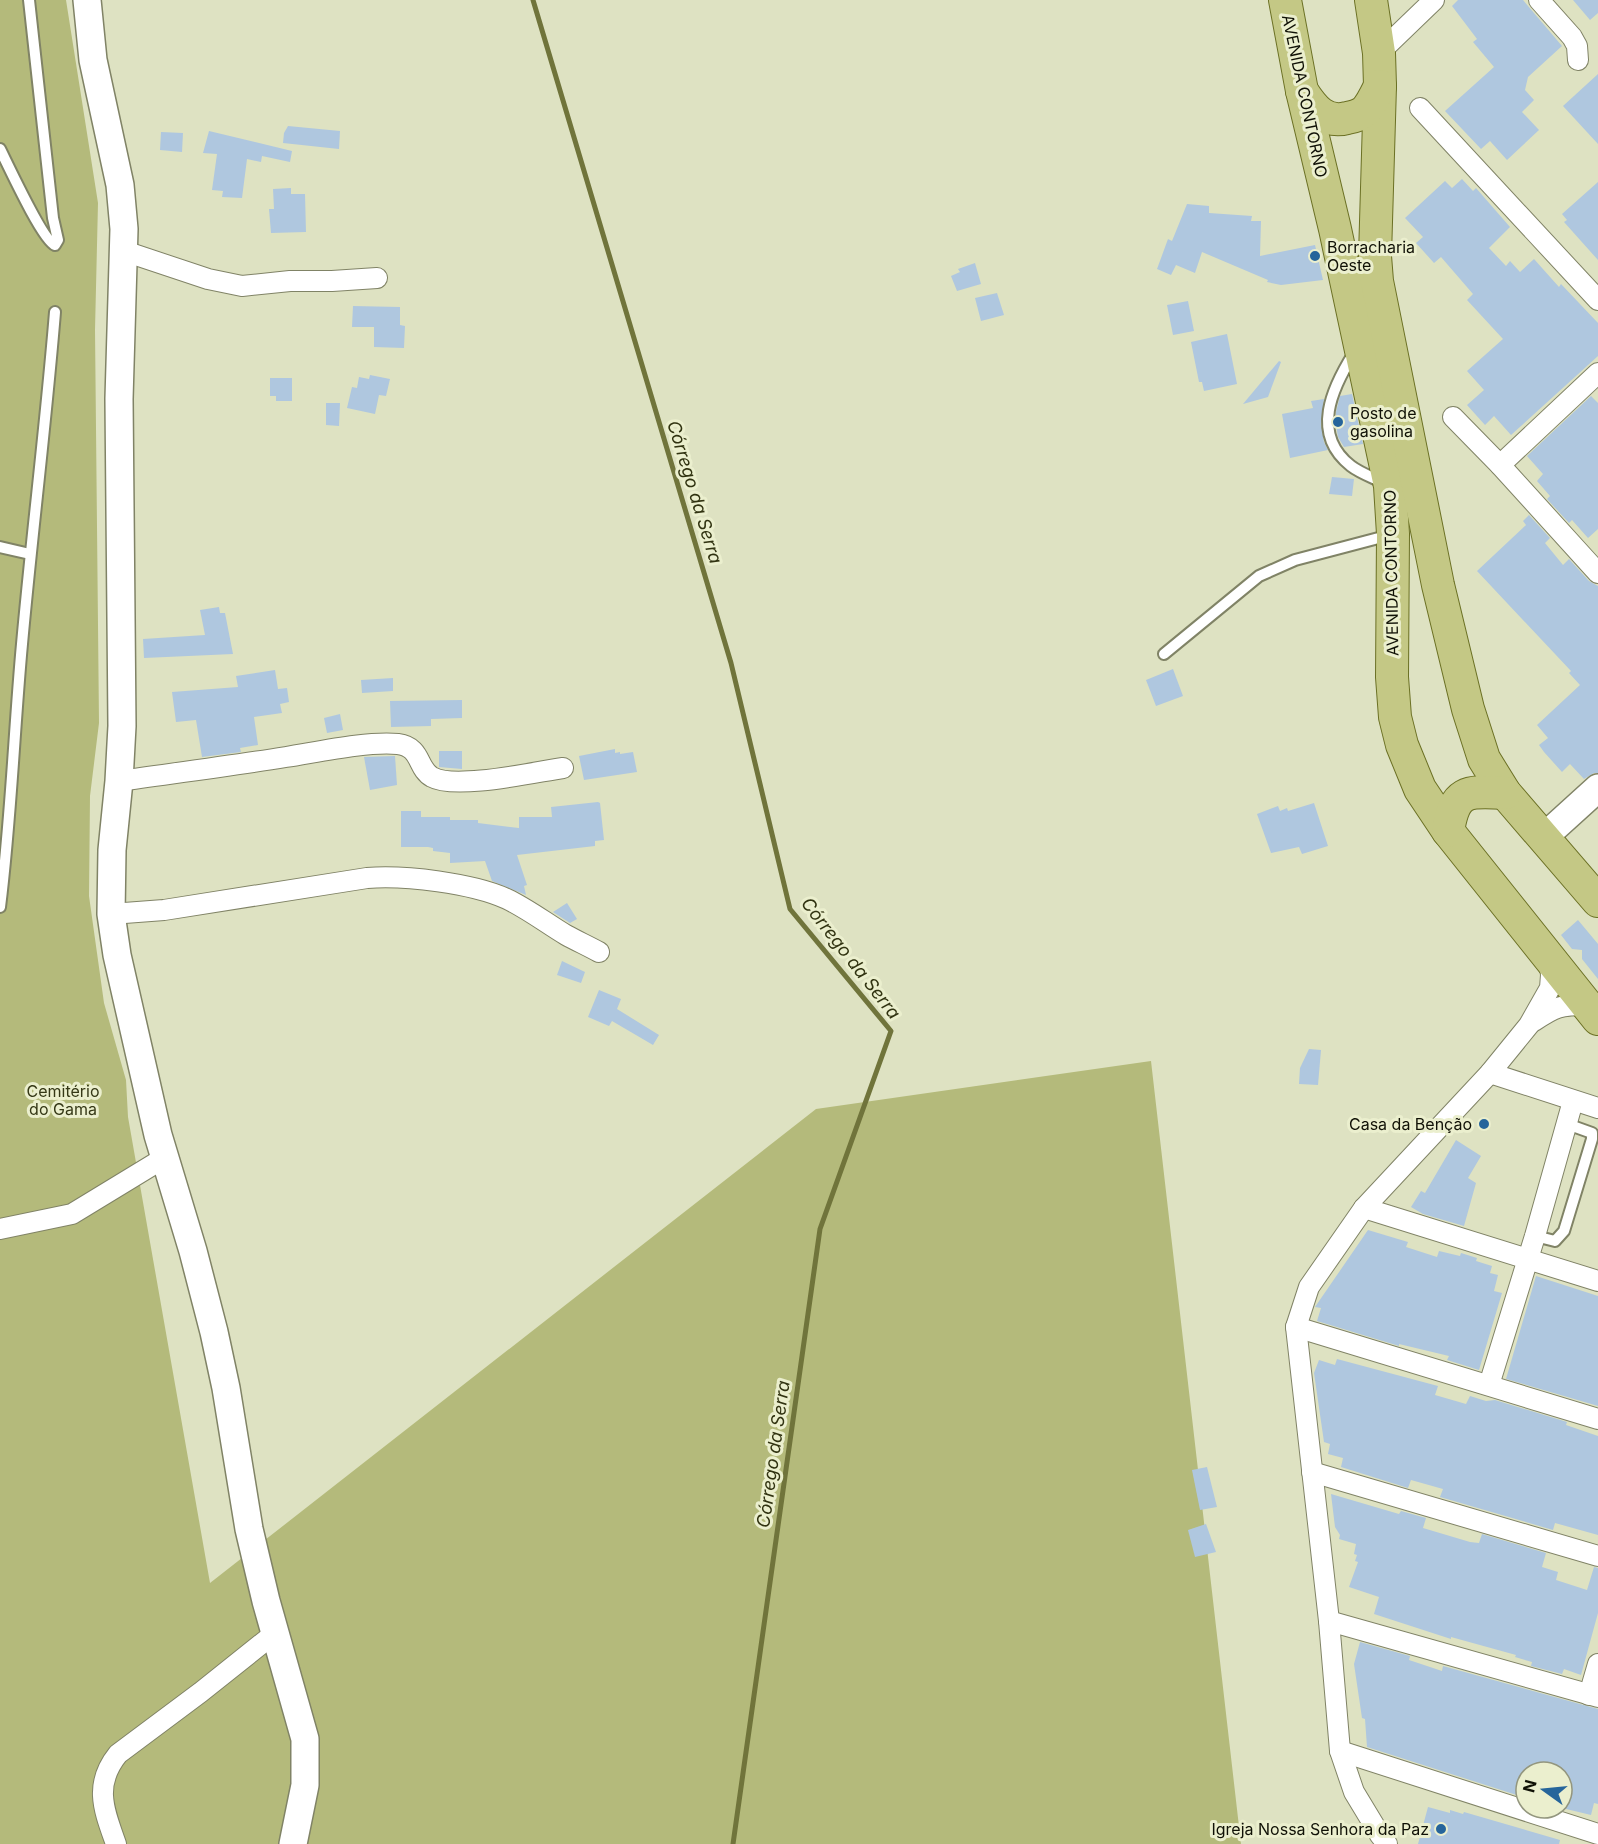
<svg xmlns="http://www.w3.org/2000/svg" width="1598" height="1844" viewBox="0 0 1598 1844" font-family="Inter,sans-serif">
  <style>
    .green { fill: #b4ba7b }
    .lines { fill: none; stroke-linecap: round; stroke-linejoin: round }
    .stream { stroke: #70743b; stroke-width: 5 }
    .building { fill: #afc7df }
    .lane-casing { stroke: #808366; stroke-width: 14 }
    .street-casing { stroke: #808366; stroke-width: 22 }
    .secondary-casing { stroke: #808366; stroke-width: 30 }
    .primary-casing { stroke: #6b7024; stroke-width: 34 }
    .lane { stroke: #fff; stroke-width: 10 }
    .street { stroke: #fff; stroke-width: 20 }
    .secondary { stroke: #fff; stroke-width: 27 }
    .primary { stroke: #c4c885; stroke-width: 32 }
    .poi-dot { fill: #26659b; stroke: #ebefce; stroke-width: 2 }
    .labels { text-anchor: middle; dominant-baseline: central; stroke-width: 6; stroke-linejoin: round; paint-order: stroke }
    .street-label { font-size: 16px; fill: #101106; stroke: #ebefce }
    .poi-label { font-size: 16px; fill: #101106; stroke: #ebefce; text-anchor: start }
    .park-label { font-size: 16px; fill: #353816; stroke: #ebefce }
    .water-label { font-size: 18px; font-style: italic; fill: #313311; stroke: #ebefce }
  </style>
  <rect width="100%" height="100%" fill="#dee2c2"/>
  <path class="green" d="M0,0H66L98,203L95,330L99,723L90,796L89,896L104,1003L126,1080L128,1117L210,1583L816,1109L1151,1061L1241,1844H0Z"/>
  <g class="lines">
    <path class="stream" d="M533,0L731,663L790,909L891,1031L820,1229L733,1844"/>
  </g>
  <g class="building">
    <path d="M1458,0H1523L1562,46L1528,77L1525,90L1534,100L1522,112L1539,130L1507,160L1490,141L1481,149L1445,111L1494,67L1473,42L1477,39L1452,6Z"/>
    <path d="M1573,0H1598V13L1590,20Z"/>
    <path d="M1598,74V144L1563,106Z"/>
    <path d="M288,126L340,131L339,149L283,143L284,133Z"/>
    <path d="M209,131L292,151L290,162L262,156L261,162L247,159L242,198L222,197L223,191L212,190L217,154L203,153Z"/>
    <path d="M161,132L183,133L182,152L160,150Z"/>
    <path d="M1462,179L1473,191L1476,188L1510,227L1489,248L1506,266L1510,261L1520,272L1534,259L1559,287L1561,284L1598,323V356L1511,435L1494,416L1485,425L1467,405L1484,390L1467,371L1503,339L1467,300L1473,294L1441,257L1434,263L1416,243L1423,237L1405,218L1445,181L1452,188Z"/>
    <path d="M1598,182V260L1564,222L1567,220L1562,214Z"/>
    <path d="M291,188V194H305L306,232L271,233L269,209H274L273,189Z"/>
    <path d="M1187,204L1209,206V213L1252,216L1251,221H1261L1260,256L1315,245L1323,280L1281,285L1267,282L1268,280L1202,252L1195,273L1176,265L1171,275L1157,269L1168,239L1172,241Z"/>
    <path d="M975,263L981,284L957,291L951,276L960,272L958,269Z"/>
    <path d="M997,293L1004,315L981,321L975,298Z"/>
    <path d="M1188,301L1194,331L1173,335L1167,305Z"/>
    <path d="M353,306L400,307V325L405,326L404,348L374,347V327H352Z"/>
    <path d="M1227,334L1237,384L1204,391L1202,382H1199L1191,342Z"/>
    <path d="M1279,361L1281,362L1268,397L1243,404Z"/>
    <path d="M370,375L390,379L386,396L379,395L375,414L347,408L352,387L357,388L359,377L369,379Z"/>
    <path d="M270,378H292V401H276V396H270Z"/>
    <path d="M1352,394L1363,444L1344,447L1338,437L1336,425V412L1340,396Z"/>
    <path d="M1591,396L1598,403V529L1588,538L1572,520L1569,523L1547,499L1550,496L1537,481L1543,474L1527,456Z"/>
    <path d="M1324,399L1321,425L1324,442L1328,450L1290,458L1282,414L1313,408L1311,401Z"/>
    <path d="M326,403H340L339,426L326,425Z"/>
    <path d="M1332,477L1354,479L1352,496L1329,494Z"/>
    <path d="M1529,515L1550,538L1545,543L1563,565L1569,559L1589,581L1598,586V773H1594L1584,779L1570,764L1562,772L1544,752L1539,745L1548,738L1537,725L1580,685L1569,673L1571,671L1477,571L1526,525L1523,521Z"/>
    <path d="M219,607L220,613H225L233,654L144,658L143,639L205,635L200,610Z"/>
    <path d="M1173,669L1183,696L1156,706L1146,680Z"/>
    <path d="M275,670L278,689L287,688L289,702L280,704L282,713L254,717L258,745L240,748L241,752L202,757L196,720L176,722L172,692L238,687L236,676Z"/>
    <path d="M393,678V691L362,693L361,680Z"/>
    <path d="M462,700V718L431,719V726L391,727L390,701Z"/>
    <path d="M340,714L343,730L327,733L324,718Z"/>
    <path d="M615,749V753L620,752V754L633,752L637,772L584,780L579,756Z"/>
    <path d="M439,751H462V769L439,767Z"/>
    <path d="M395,756L397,785L370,790L364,757Z"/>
    <path d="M598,802L600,803L604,840L595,841V846L517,855L527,885L524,886L526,895L492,881L485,861L450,863V853L433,851V848L428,847H401V811H421V817H450V820H478V823L519,828V817H552L551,807Z"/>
    <path d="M1314,803L1328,846L1302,854L1299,847L1271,853L1257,814L1278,806L1280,811L1287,808L1288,811Z"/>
    <path d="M567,903L577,919L570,923L553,912Z"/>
    <path d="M1578,920L1598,944V979L1582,959V950L1572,949L1561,935Z"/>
    <path d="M562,961L585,972L581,983L557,975Z"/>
    <path d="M599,990L621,999L617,1009L659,1035L653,1045L612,1021L609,1026L588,1017Z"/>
    <path d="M1309,1049L1321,1050L1318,1085L1299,1084L1300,1068Z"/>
    <path d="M1456,1140L1481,1156L1468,1178L1476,1183L1464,1226L1423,1214L1411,1207L1421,1191L1425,1193Z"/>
    <path d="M1368,1230L1408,1242L1406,1247L1437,1257L1439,1251L1460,1256L1461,1253L1477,1258L1476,1261L1492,1266L1490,1273L1498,1275L1494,1291L1502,1293L1479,1370L1447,1360L1449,1356L1399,1344V1346L1317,1321L1321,1308L1315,1307Z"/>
    <path d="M1536,1276L1598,1296V1406L1506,1379Z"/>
    <path d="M1337,1359L1438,1386L1435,1395L1466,1404L1470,1396L1486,1401L1495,1400L1567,1422L1566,1425L1598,1436V1535L1555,1523L1553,1530L1440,1497L1443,1489L1411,1480L1408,1488L1341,1467L1343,1458L1328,1454L1330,1444L1324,1442L1314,1373L1319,1360L1335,1365Z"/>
    <path d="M1207,1467L1217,1507L1200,1510L1192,1470Z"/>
    <path d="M1331,1494L1399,1514L1401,1511L1426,1518L1423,1528L1470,1542L1479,1543L1482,1534L1546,1553L1542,1567L1558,1572L1556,1580L1587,1590L1594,1567L1598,1568V1613L1581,1675L1564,1669L1562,1674L1531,1666L1532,1662L1515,1657L1516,1655L1451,1637V1639L1374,1614L1379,1597L1349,1587L1358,1562L1355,1561L1357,1555L1354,1554L1356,1544L1339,1539L1340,1535L1335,1527Z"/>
    <path d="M1206,1524L1216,1552L1195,1557L1188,1530Z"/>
    <path d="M1360,1642L1410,1656L1409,1660L1442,1671L1443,1666L1598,1709V1804L1594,1803L1591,1815L1562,1808V1772H1526V1798L1367,1747L1365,1719L1362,1718L1354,1664Z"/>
    <path d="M1428,1807L1450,1813V1810L1463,1814L1464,1812L1560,1840L1559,1844H1418Z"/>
  </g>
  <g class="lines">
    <defs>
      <g id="lane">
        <path d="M0,149C8,165 43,241 55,245L58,240L53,218L29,0"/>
        <path d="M1354,353C1332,388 1310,434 1351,466C1360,473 1374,478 1384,483"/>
        <path d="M0,547L30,554"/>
        <path d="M1164,654L1259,576L1295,560L1390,535"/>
        <path d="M0,907C11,820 14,731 22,644C32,533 46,423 55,312"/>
        <path d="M1535,1236L1555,1241L1564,1231L1592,1139V1133L1567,1124"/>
      </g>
      <g id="street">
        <path d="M1539,0L1572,37L1577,46L1578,60"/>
        <path d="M1379,53L1434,0"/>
        <path d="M1420,108L1598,300"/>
        <path d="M124,251L208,279L242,286L290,281H332L377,278"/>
        <path d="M1453,417L1500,465L1598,573"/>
        <path d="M1500,465L1598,373"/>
        <path d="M119,781C175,773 230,766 286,757C318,752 367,741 398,744C422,747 417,769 432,777C455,790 535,772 563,768"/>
        <path d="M111,914L164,910L367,878C405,875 472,883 507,899C528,909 546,923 566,935C577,941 588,946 599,952"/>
        <path d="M1534,1021C1555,1007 1560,1005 1586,1005"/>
        <path d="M1490,1073L1598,1108"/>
        <path d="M1364,1208L1598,1281"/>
        <path d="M0,1229L72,1214L164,1158"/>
        <path d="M1296,1327L1598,1419"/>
        <path d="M1489,1385L1535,1236L1573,1101"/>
        <path d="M1312,1472L1598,1556"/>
        <path d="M1329,1621L1598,1697"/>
        <path d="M1589,1695L1598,1664"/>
        <path d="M1340,1751L1598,1834"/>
        <path d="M116,1844C104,1810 93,1785 118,1754L201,1692L275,1633"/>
        <path d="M1387,1844L1380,1835L1354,1792L1340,1751L1329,1621L1296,1327L1309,1287L1364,1208L1490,1073L1529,1025L1550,988L1551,975L1549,959"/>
      </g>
      <g id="secondary">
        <path d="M87,0L93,60L120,185L124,229L119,399L122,726L119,781L112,850L111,914L117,955L158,1135L193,1251L214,1332L226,1388L249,1529L266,1601L305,1739V1785L293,1844"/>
        <path d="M1544,837L1598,788"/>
      </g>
      <g id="primary">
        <path d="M1285,0L1302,91L1335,229L1390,486L1393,534L1392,677L1395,717L1402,745L1420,789L1448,831L1598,1019"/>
        <path d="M1371,0L1379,53L1380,86L1375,256L1377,281L1438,585L1468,709L1484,759L1505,793L1598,901"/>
        <path d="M1302,91C1313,108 1325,124 1347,118C1353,117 1360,115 1365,111C1371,105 1376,94 1380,86"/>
        <path d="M1448,831C1455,789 1467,791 1505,793"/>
      </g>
    </defs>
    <use href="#lane" class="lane-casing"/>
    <use href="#street" class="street-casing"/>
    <use href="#secondary" class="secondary-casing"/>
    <use href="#primary" class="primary-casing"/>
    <use href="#lane" class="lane"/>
    <use href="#street" class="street"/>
    <use href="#secondary" class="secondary"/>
    <use href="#primary" class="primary"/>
  </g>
  <g class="poi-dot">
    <circle cx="1315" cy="256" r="6"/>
    <circle cx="1338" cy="422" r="6"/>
    <circle cx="1484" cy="1124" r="6"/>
    <circle cx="1441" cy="1829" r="6"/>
  </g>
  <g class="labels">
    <g class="street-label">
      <text transform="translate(1305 96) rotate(78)">AVENIDA CONTORNO</text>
      <text transform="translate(1391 573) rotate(-91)">AVENIDA CONTORNO</text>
    </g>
    <g class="poi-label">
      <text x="1327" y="247">Borracharia<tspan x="1327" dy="18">Oeste</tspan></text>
      <text x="1350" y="413">Posto de<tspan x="1350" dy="18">gasolina</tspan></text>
      <text x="1472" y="1124" text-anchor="end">Casa da Benção</text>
      <text x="1429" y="1829" text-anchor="end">Igreja Nossa Senhora da Paz</text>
    </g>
    <g class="park-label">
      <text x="63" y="1091">Cemitério<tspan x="63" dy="18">do Gama</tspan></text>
    </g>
    <g class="water-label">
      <text transform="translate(695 492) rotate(73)">Córrego da Serra</text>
      <text transform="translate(851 958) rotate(52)">Córrego da Serra</text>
      <text transform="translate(773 1454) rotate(-82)">Córrego da Serra</text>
    </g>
  </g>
  <g transform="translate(1544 1790) rotate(285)"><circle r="28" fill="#ebefce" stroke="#93967e" stroke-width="1.5"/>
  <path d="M0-4.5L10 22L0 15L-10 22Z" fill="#26659b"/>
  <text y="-9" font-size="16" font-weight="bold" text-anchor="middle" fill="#101106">N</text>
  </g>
</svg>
